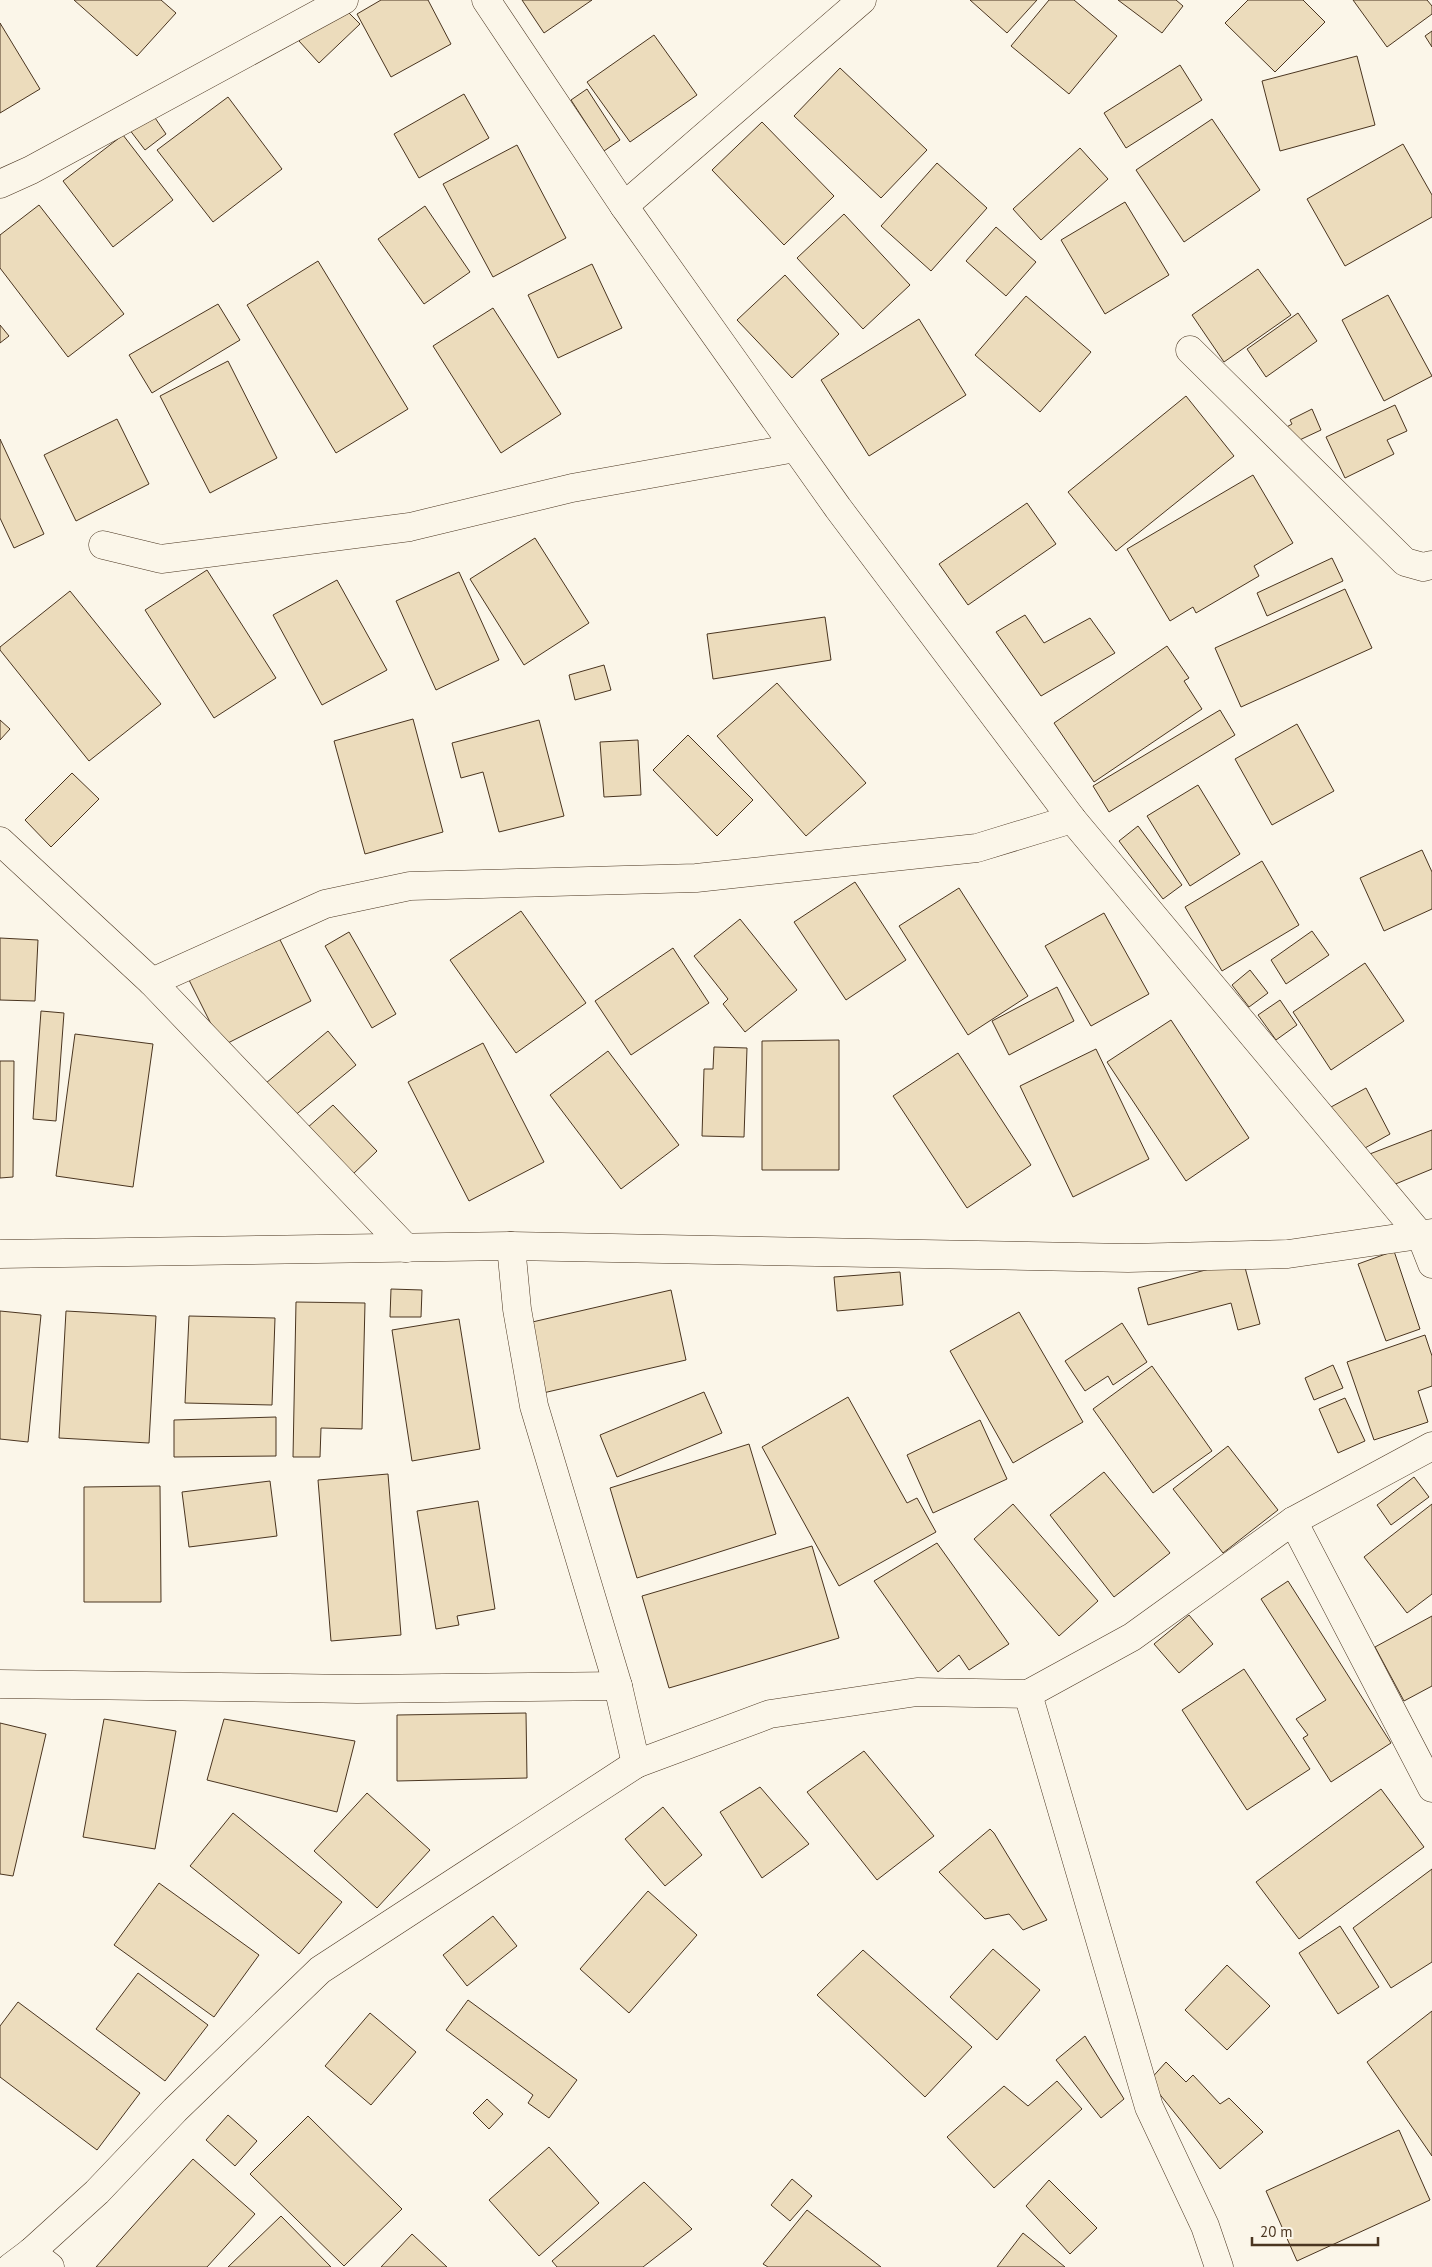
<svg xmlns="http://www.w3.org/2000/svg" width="1432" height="2267" viewBox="0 0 1432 2267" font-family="'PT Sans',sans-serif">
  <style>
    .building { fill: #ecdcbc; stroke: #4a3520 }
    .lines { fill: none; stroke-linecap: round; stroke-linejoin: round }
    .minor-casing { stroke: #4a3520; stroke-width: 29 }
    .tertiary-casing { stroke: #4a3520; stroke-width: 29 }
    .minor { stroke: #fbf6e9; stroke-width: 28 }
    .tertiary { stroke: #fbf6e9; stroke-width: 28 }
  </style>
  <rect width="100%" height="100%" fill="#fbf6e9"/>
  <g class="building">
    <path d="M74,0H161L176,13L137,56Z"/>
    <path d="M381,0H428L451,44L391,77L357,14Z"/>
    <path d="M522,0H592L544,33Z"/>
    <path d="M970,0H1037L1007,33Z"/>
    <path d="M1049,0H1074L1117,36L1069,94L1011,46Z"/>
    <path d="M1118,0H1176L1183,6L1162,33Z"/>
    <path d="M1248,0H1303L1325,22L1275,72L1225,23Z"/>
    <path d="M1353,0H1427L1432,6V14L1387,47Z"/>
    <path d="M339,3L360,24L319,63L299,41Z"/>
    <path d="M0,23L40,89L0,113Z"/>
    <path d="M1432,31V47L1425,36Z"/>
    <path d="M654,35L697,95L630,142L587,82Z"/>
    <path d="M1357,56L1375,125L1280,151L1262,81Z"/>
    <path d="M1180,65L1202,100L1126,148L1104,113Z"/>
    <path d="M840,68L927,150L881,198L794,116Z"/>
    <path d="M587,89L620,140L604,151L571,100Z"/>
    <path d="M464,94L489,138L419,178L394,134Z"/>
    <path d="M228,97L282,169L213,222L157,150Z"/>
    <path d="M149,109L166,134L145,150L126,125Z"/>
    <path d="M1212,119L1260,190L1184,242L1136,170Z"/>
    <path d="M762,122L834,196L784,245L712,170Z"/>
    <path d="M123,135L173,200L113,247L63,181Z"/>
    <path d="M1403,144L1432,195V217L1345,266L1307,199Z"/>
    <path d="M517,145L566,238L493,277L443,184Z"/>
    <path d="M1080,148L1108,179L1041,240L1013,209Z"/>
    <path d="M937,163L987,208L931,271L881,226Z"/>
    <path d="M1125,202L1169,275L1105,314L1061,240Z"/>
    <path d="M39,205L124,314L68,357L0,268V235Z"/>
    <path d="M425,206L470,272L424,304L378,239Z"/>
    <path d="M844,214L910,285L863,329L797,258Z"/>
    <path d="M996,227L1036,262L1006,296L966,261Z"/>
    <path d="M318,261L408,409L336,453L247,305Z"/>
    <path d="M592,264L622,328L558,358L528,295Z"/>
    <path d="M1258,269L1291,315L1224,362L1192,315Z"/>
    <path d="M785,275L839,334L792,378L737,320Z"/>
    <path d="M1388,295L1432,376L1384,401L1342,320Z"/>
    <path d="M1026,296L1091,352L1040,412L975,355Z"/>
    <path d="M218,304L240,340L152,393L129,355Z"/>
    <path d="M493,308L561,414L501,453L433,346Z"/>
    <path d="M1298,313L1317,341L1266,377L1247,349Z"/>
    <path d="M919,319L966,395L869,456L821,380Z"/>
    <path d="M0,325L9,336L0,343Z"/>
    <path d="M228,361L277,458L210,493L160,396Z"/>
    <path d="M1186,396L1234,456L1116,551L1068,492Z"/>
    <path d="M1395,405L1407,431L1387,440L1394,454L1345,478L1326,437Z"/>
    <path d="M1312,409L1321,430L1291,444L1283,429L1292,424L1290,420Z"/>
    <path d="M117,419L149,484L76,521L44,455Z"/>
    <path d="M0,439L44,534L14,548L0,518Z"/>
    <path d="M1253,475L1293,543L1254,566L1259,576L1196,613L1193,607L1170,621L1127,549Z"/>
    <path d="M1027,503L1056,544L968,605L939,564Z"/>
    <path d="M535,538L589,623L524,665L470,579Z"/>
    <path d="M1332,558L1343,581L1267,616L1257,593Z"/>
    <path d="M207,570L276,678L214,718L145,610Z"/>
    <path d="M459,572L499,660L436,690L396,601Z"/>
    <path d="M337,580L387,670L322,705L273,615Z"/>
    <path d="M1345,589L1372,648L1241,707L1215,648Z"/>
    <path d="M70,591L161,704L89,761L0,650V647Z"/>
    <path d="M1025,615L1044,643L1090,618L1115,653L1041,696L996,632Z"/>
    <path d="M825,617L831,660L713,679L707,634Z"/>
    <path d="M1167,646L1189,678L1184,681L1202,709L1094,782L1054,723Z"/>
    <path d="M604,665L611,690L575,700L569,675Z"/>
    <path d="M777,683L866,783L806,836L717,736Z"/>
    <path d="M1220,710L1235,735L1109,812L1093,786Z"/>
    <path d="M413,719L443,832L365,854L334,741Z"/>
    <path d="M0,720L10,729L0,740Z"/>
    <path d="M539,720L564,816L499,832L483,772L461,778L452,743Z"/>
    <path d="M1297,724L1334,791L1272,825L1235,759Z"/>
    <path d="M688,735L753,800L717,836L653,770Z"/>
    <path d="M638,740L641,795L604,797L600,742Z"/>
    <path d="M72,773L99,799L51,847L25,820Z"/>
    <path d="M1198,785L1240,854L1190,886L1147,816Z"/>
    <path d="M1138,826L1182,885L1163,899L1119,841Z"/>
    <path d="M1422,850L1432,872V909L1384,931L1360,878Z"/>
    <path d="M1262,861L1299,925L1222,971L1185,907Z"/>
    <path d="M855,882L906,960L846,1000L794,922Z"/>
    <path d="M959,888L1028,996L968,1035L899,926Z"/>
    <path d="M521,911L586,1003L516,1053L450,960Z"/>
    <path d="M1104,913L1149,994L1091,1026L1045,946Z"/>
    <path d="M740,919L797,990L745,1032L723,1004L728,999L694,956Z"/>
    <path d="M274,928L311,1001L222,1046L185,972Z"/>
    <path d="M1312,931L1329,955L1286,984L1271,960Z"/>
    <path d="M349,932L396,1014L372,1028L325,946Z"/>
    <path d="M0,938L38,940L35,1001L0,1000Z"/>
    <path d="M673,948L709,1003L631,1055L595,1001Z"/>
    <path d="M1365,963L1404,1021L1331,1070L1293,1012Z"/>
    <path d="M1250,970L1268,993L1249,1007L1232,985Z"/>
    <path d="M1057,987L1074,1021L1009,1055L992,1021Z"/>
    <path d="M1280,1000L1297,1025L1276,1040L1258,1015Z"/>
    <path d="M41,1011L64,1013L56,1121L33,1119Z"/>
    <path d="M1171,1020L1249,1138L1186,1181L1107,1062Z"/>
    <path d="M328,1031L356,1065L293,1117L266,1083Z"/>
    <path d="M75,1034L153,1044L133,1187L56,1176Z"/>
    <path d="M839,1040V1170H762V1041Z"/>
    <path d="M483,1043L544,1162L469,1201L408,1082Z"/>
    <path d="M714,1047L747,1048L744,1137L702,1136L704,1069H713Z"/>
    <path d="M1096,1049L1149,1159L1073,1197L1020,1086Z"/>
    <path d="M608,1051L679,1145L621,1189L550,1095Z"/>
    <path d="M958,1053L1031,1165L967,1208L893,1096Z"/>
    <path d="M0,1061H14L13,1177L0,1178Z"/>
    <path d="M1366,1088L1390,1134L1356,1153L1331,1107Z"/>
    <path d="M333,1105L377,1151L351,1176L307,1128Z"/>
    <path d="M1432,1130V1169L1376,1192L1362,1157Z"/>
    <path d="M1394,1251L1420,1329L1386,1341L1358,1264Z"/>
    <path d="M1243,1260L1260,1324L1238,1330L1231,1303L1148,1325L1138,1288Z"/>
    <path d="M900,1272L903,1305L837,1311L834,1277Z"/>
    <path d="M391,1289L422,1290L421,1317H390Z"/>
    <path d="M671,1290L686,1360L543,1393L528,1323Z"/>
    <path d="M296,1302L365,1303L362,1429L321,1428L320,1457H293Z"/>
    <path d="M0,1311L41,1315L28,1442L0,1439Z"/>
    <path d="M66,1311L156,1316L149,1443L59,1438Z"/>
    <path d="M1019,1312L1083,1422L1013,1463L950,1351Z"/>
    <path d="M189,1316L275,1318L272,1405L185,1403Z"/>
    <path d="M459,1319L480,1449L412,1461L392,1330Z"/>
    <path d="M1122,1323L1147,1362L1113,1385L1108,1376L1085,1391L1065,1361Z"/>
    <path d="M1425,1335L1432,1356V1386L1418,1391L1428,1422L1374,1440L1347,1362Z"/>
    <path d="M1333,1365L1343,1388L1314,1400L1305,1378Z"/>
    <path d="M1152,1366L1212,1451L1153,1493L1093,1409Z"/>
    <path d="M704,1392L722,1433L617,1477L600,1435Z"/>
    <path d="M848,1397L907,1503L917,1498L936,1532L839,1586L762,1447Z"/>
    <path d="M1345,1398L1365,1441L1338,1453L1319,1409Z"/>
    <path d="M276,1417V1456L174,1457V1420Z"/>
    <path d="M980,1420L1007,1479L933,1513L907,1455Z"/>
    <path d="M749,1444L776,1534L637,1578L610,1488Z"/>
    <path d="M1228,1446L1278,1510L1223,1553L1173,1489Z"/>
    <path d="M1104,1472L1170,1553L1114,1597L1050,1515Z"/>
    <path d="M388,1474L401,1635L331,1641L318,1480Z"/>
    <path d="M1414,1477L1429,1497L1391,1525L1377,1505Z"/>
    <path d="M270,1481L277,1536L189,1547L182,1492Z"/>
    <path d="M160,1486L161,1602H84V1487Z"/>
    <path d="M478,1501L495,1609L457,1616L459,1625L436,1629L417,1511Z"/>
    <path d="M1013,1504L1098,1601L1059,1636L974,1539Z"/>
    <path d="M1432,1504V1594L1407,1613L1364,1557Z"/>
    <path d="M937,1543L1009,1644L969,1670L959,1655L938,1672L874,1581Z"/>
    <path d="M812,1546L839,1638L669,1688L642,1596Z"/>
    <path d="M1288,1581L1391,1743L1331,1782L1303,1738L1308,1735L1296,1719L1326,1700L1261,1599Z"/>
    <path d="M1189,1615L1213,1644L1179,1673L1154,1644Z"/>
    <path d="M1432,1616V1686L1404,1701L1375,1647Z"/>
    <path d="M1244,1669L1310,1769L1247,1810L1182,1710Z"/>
    <path d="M526,1713L527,1778L397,1781V1715Z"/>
    <path d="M104,1719L176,1731L155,1849L83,1837Z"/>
    <path d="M224,1719L355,1741L337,1812L207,1780Z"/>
    <path d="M0,1723L46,1734L13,1876L0,1874Z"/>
    <path d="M864,1751L934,1836L877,1880L807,1792Z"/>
    <path d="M760,1787L809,1844L762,1878L720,1812Z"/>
    <path d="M1381,1789L1424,1847L1299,1939L1256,1882Z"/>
    <path d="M367,1793L430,1850L377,1908L314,1851Z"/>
    <path d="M663,1807L702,1855L665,1886L625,1839Z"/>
    <path d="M233,1813L342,1902L299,1954L190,1866Z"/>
    <path d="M990,1829L994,1833L1047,1920L1023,1930L1009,1914L985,1919L939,1872Z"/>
    <path d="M1432,1869V1962L1391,1988L1353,1928Z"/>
    <path d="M159,1883L259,1955L214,2017L114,1945Z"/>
    <path d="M648,1891L697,1935L629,2013L580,1969Z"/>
    <path d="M493,1916L517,1946L467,1986L443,1955Z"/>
    <path d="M1340,1926L1379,1987L1338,2014L1299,1953Z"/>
    <path d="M993,1949L1040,1990L997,2040L950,1997Z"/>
    <path d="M863,1950L972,2047L925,2097L817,1995Z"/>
    <path d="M1227,1965L1270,2006L1227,2050L1185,2010Z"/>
    <path d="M138,1973L208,2025L165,2081L96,2029Z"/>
    <path d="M468,2000L577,2080L549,2118L528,2103L533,2095L446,2030Z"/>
    <path d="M18,2002L140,2093L97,2150L0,2077V2026Z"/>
    <path d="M1432,2011V2156L1367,2062Z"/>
    <path d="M370,2013L416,2052L371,2105L325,2066Z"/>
    <path d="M1085,2036L1124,2099L1101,2118L1056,2060Z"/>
    <path d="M1166,2062L1186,2082L1193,2075L1220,2104L1229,2098L1263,2132L1220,2169L1149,2081Z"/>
    <path d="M1057,2081L1082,2109L994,2188L947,2137L1004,2086L1028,2106Z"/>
    <path d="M487,2099L503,2114L489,2129L473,2113Z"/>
    <path d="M228,2115L257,2141L235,2166L206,2140Z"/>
    <path d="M308,2116L402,2209L344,2266L250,2174Z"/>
    <path d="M1399,2130L1430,2200L1297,2261L1266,2191Z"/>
    <path d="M549,2147L599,2203L539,2256L489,2200Z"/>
    <path d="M193,2159L255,2214L207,2267H96Z"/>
    <path d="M792,2179L812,2196L790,2221L771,2205Z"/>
    <path d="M1049,2180L1097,2228L1070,2254L1026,2206Z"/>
    <path d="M644,2182L692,2229L643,2267H557L552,2261Z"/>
    <path d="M807,2210L881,2267H768L763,2264Z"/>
    <path d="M281,2216L331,2267H228Z"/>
    <path d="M1023,2233L1065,2267H997Z"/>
    <path d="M412,2234L447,2267H381Z"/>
  </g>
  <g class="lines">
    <defs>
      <g id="minor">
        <path d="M486,0L624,206L838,508L1072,819L1421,1236L1432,1264"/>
        <path d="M0,184L31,170L344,0"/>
        <path d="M624,206L862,0"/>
        <path d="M1190,350L1405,562L1423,567L1432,565"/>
        <path d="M103,545L161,559L410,527L572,488L795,448"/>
        <path d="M0,841L152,982L406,1248"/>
        <path d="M152,982L325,904L410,886L696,878L977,848L1072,819"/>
        <path d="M511,1246L517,1309L534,1406L618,1686L636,1764"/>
        <path d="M1293,1521L1432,1788"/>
        <path d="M0,1684L357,1689L618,1686"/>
        <path d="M1028,1694L1149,2107L1205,2226L1219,2267"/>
        <path d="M31,2252L50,2267"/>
        <path d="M11,2267L31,2252L97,2192L175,2110L320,1970L636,1764L770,1714L917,1692L1028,1694L1132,1637L1293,1521L1432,1446"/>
      </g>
      <path id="tertiary" d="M0,1254L511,1246L1128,1258L1288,1254L1432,1233"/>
    </defs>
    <use href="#minor" class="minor-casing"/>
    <use href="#tertiary" class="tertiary-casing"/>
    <use href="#minor" class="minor"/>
    <use href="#tertiary" class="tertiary"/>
  </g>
  <path d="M1252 2237v8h126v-8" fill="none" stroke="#4a3520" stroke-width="2.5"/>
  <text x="1260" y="2237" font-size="15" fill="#4a3520" stroke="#fbf6e9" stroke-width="4" paint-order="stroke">20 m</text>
</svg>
